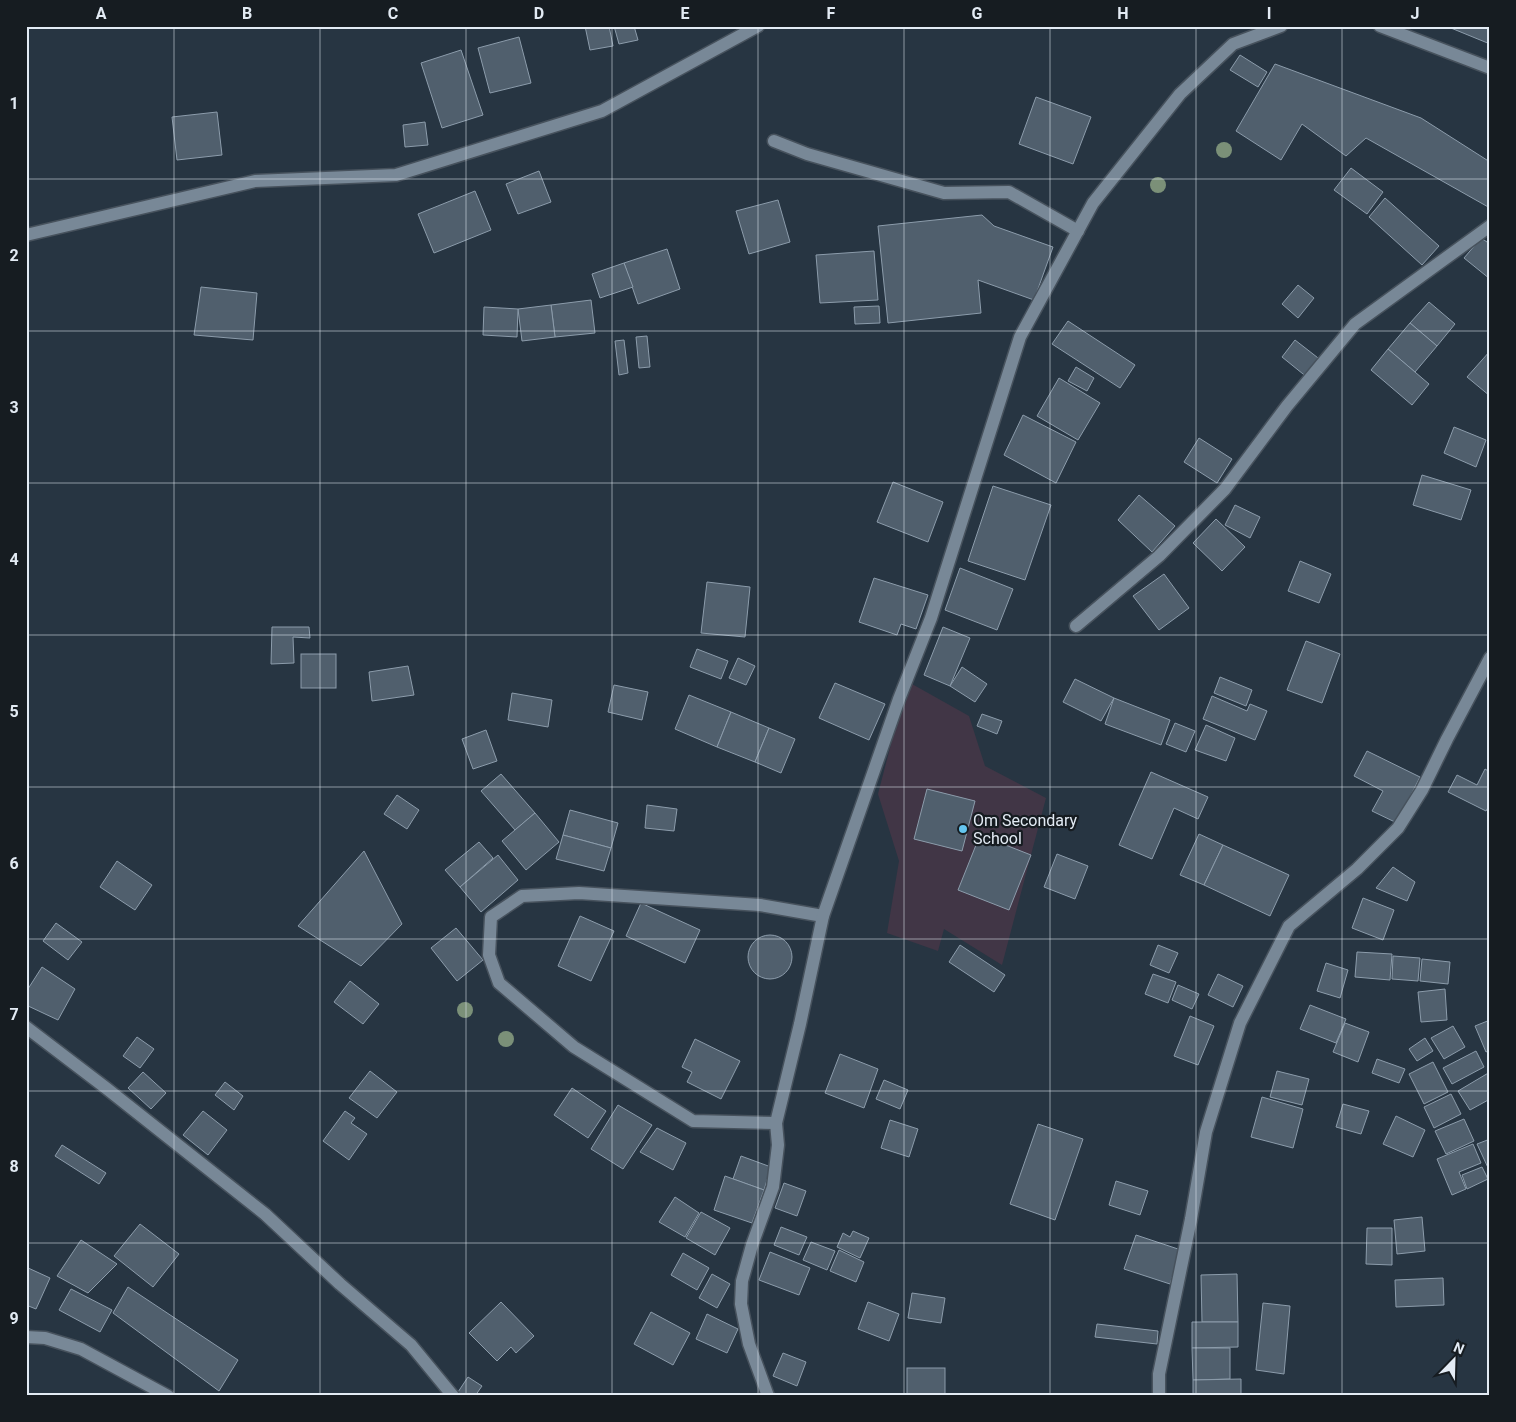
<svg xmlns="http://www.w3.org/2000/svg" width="1516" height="1422" viewBox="0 0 1516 1422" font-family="Roboto,sans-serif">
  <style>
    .education { fill: #413646 }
    .building { fill: #505f6d; stroke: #8c9cab }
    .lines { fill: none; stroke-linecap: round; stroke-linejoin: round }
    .minor-casing { stroke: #47525d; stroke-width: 15 }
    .minor { stroke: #788897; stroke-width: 12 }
    .tree { fill: #7b9078 }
    .grid { fill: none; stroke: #e3ebf4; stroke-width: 1; stroke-opacity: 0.55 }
    .poi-dot { fill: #65c5ef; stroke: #161c21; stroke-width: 2 }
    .labels { text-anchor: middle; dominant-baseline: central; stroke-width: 4.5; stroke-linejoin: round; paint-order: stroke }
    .poi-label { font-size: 16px; fill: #e3ebf4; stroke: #161c21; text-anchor: start }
    .neatline { fill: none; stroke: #e3ebf4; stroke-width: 2 }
    .grid-label { font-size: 16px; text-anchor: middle; font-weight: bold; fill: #e3ebf4 }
  </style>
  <rect width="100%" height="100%" fill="#273542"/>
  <path class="education" d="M912,684L969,716L985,766L1046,798L1002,965L944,929L938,951L887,933L899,861L878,794L898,717Z"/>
  <g class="building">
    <path d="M585,26H609L613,46L590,50Z"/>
    <path d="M614,26H634L638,40L619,44Z"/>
    <path d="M1446,26H1490V44Z"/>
    <path d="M519,37L531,83L490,93L478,48Z"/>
    <path d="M461,50L483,115L442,128L421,63Z"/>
    <path d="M1240,55L1267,72L1258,87L1230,70Z"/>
    <path d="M1275,64L1421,118L1490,162V208L1366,138L1346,156L1302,124L1281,160L1236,131Z"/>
    <path d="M1036,97L1091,117L1073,164L1019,144Z"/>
    <path d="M217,112L222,155L177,160L172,117Z"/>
    <path d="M425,122L428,145L405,147L403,125Z"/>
    <path d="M1351,168L1383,192L1367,214L1334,190Z"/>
    <path d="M539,171L551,202L518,214L506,184Z"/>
    <path d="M475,191L491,230L434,253L418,214Z"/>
    <path d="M1385,198L1439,246L1422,265L1369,217Z"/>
    <path d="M778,200L790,242L749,254L736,211Z"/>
    <path d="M982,215L994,226L1053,247L1034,300L978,280L981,313L888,323L878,226Z"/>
    <path d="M1481,238L1490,244V279L1464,258Z"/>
    <path d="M667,249L680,289L638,304L624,263Z"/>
    <path d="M874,251L878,300L820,303L816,255Z"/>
    <path d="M624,263L633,287L600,298L592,274Z"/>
    <path d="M1298,285L1314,298L1298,318L1282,304Z"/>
    <path d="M201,287L257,293L253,340L194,335Z"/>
    <path d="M591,300L595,333L555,337L551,305Z"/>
    <path d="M1429,302L1455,324L1437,346L1410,323Z"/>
    <path d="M551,305L555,337L522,341L518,309Z"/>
    <path d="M879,306L880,323L855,324L854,307Z"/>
    <path d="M484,307L518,309L517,337L483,335Z"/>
    <path d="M1068,321L1135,365L1120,388L1052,344Z"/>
    <path d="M1410,323L1437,346L1415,372L1388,349Z"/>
    <path d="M647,336L650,367L639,368L636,337Z"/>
    <path d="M624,340L628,373L619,375L615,341Z"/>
    <path d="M1295,340L1322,361L1308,378L1282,357Z"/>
    <path d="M1388,349L1429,384L1412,405L1371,370Z"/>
    <path d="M1490,351V396L1467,377Z"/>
    <path d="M1076,367L1094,378L1087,391L1068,381Z"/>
    <path d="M1059,378L1100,403L1078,440L1037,416Z"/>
    <path d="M1023,415L1076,442L1056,483L1004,455Z"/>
    <path d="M1454,427L1486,440L1476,467L1444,453Z"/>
    <path d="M1199,438L1232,459L1217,483L1184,462Z"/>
    <path d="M1422,475L1471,490L1461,520L1413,505Z"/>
    <path d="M893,482L943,502L928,542L877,522Z"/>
    <path d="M993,486L1051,505L1025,580L968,561Z"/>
    <path d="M1139,495L1175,526L1152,552L1118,520Z"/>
    <path d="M1235,505L1260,517L1250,538L1225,525Z"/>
    <path d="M1216,519L1245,547L1222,571L1193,543Z"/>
    <path d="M1300,561L1331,574L1319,603L1288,591Z"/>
    <path d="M960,568L1013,589L997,630L945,610Z"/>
    <path d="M1164,574L1189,608L1159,630L1133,596Z"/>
    <path d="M874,578L928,595L916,629L901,624L897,635L859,622Z"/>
    <path d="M707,582L750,587L745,637L701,633Z"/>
    <path d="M272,627H309L310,638L293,637L294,663L271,664Z"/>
    <path d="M943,627L970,638L950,686L924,675Z"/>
    <path d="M1306,641L1340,654L1322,703L1287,690Z"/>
    <path d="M697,649L728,661L721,679L690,667Z"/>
    <rect x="301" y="654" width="35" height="34"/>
    <path d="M738,658L755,666L746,685L729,678Z"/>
    <path d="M408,666L414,695L372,701L369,672Z"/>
    <path d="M962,667L987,684L975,702L950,686Z"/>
    <path d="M1220,677L1252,690L1246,706L1214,693Z"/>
    <path d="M1075,679L1114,698L1101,721L1063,702Z"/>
    <path d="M835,683L885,704L869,740L819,718Z"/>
    <path d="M614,685L648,692L642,720L608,712Z"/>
    <path d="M512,693L552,700L548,727L508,720Z"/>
    <path d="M689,695L731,712L717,747L675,729Z"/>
    <path d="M1212,696L1247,711L1250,704L1267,711L1255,740L1203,719Z"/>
    <path d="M1114,698L1170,720L1161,745L1105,724Z"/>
    <path d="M731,712L769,728L755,762L717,747Z"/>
    <path d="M982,714L1002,721L997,734L977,726Z"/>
    <path d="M1175,723L1195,731L1186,752L1166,744Z"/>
    <path d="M1206,725L1235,738L1226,761L1195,750Z"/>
    <path d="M769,728L795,739L781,773L755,762Z"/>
    <path d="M486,730L497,761L473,769L462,739Z"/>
    <path d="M1367,751L1420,777L1397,823L1372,811L1383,791L1354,776Z"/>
    <path d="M1485,769L1490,772V804L1486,811L1448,792L1457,775L1477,785Z"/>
    <path d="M1151,772L1208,797L1198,819L1174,808L1152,859L1119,845Z"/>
    <path d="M501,774L535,813L515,830L481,791Z"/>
    <path d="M927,789L975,801L962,851L914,839Z"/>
    <path d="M397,795L419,810L407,829L384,814Z"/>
    <path d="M647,805L677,809L674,831L645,828Z"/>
    <path d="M570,810L618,823L611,848L563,835Z"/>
    <path d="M535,813L559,842L526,870L502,841Z"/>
    <path d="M1199,834L1223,845L1204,885L1180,875Z"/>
    <path d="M563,835L611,848L604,871L556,859Z"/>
    <path d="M980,835L1031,855L1009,910L958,890Z"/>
    <path d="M479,842L493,858L460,887L445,870Z"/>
    <path d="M1223,845L1289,875L1270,916L1204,885Z"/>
    <path d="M364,851L402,924L361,966L298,926Z"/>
    <path d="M1057,854L1088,866L1075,899L1044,887Z"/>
    <path d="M498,855L518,880L481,912L460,887Z"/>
    <path d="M117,861L152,885L135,910L100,887Z"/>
    <path d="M1393,867L1415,882L1407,901L1376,888Z"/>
    <path d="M1363,898L1394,910L1383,940L1352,928Z"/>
    <path d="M641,903L700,930L685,963L626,936Z"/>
    <path d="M580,916L614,931L591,981L558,966Z"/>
    <path d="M56,923L82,942L68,960L43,941Z"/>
    <path d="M456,928L483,960L457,981L431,948Z"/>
    <circle cx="770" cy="957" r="22"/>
    <path d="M960,945L1005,975L994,992L949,962Z"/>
    <path d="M1158,945L1178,953L1169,973L1150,965Z"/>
    <path d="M1357,952L1392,954L1390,980L1355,977Z"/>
    <path d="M1393,956L1420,958L1418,981L1392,979Z"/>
    <path d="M1422,959L1450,962L1448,984L1420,981Z"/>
    <path d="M1326,963L1348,970L1340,998L1317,991Z"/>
    <path d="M42,967L75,989L58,1020L26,1005V992Z"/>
    <path d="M1153,974L1176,982L1168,1003L1145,994Z"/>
    <path d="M1218,974L1243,986L1233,1007L1208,995Z"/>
    <path d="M350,981L379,1004L363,1024L334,1002Z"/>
    <path d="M1178,985L1199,994L1192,1009L1172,1000Z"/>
    <path d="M1445,989L1447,1020L1421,1022L1418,992Z"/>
    <path d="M1310,1005L1346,1019L1336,1043L1300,1029Z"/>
    <path d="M1190,1016L1214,1026L1198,1065L1174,1056Z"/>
    <path d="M1490,1020V1050L1486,1052L1475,1026Z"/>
    <path d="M1345,1023L1369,1032L1358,1062L1333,1052Z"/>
    <path d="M1453,1026L1465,1047L1444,1059L1431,1038Z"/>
    <path d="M137,1037L154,1049L140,1068L123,1056Z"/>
    <path d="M1425,1038L1433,1051L1417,1061L1409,1049Z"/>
    <path d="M695,1039L740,1061L721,1099L687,1082L692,1072L682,1067Z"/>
    <path d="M1476,1051L1484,1067L1452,1084L1443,1068Z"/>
    <path d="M840,1054L878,1069L864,1108L825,1093Z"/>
    <path d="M1377,1059L1405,1069L1399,1083L1372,1073Z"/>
    <path d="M1433,1062L1448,1092L1424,1104L1409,1074Z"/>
    <path d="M370,1071L397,1092L377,1118L349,1098Z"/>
    <path d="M1277,1071L1309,1079L1302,1105L1270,1097Z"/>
    <path d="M143,1072L166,1093L151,1109L128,1088Z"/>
    <path d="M1490,1072V1099L1470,1110L1458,1091Z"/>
    <path d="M884,1080L908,1090L900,1109L876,1099Z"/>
    <path d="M225,1082L243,1096L234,1110L215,1095Z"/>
    <path d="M572,1088L606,1111L588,1138L554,1115Z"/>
    <path d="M1451,1094L1461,1114L1434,1128L1424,1107Z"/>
    <path d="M1262,1097L1303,1109L1293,1148L1251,1137Z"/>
    <path d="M1343,1104L1369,1111L1361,1134L1336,1127Z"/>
    <path d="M618,1105L652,1125L623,1169L591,1149Z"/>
    <path d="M203,1111L227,1130L208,1155L183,1135Z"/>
    <path d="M345,1111L355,1118L351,1123L367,1134L349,1160L323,1141Z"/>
    <path d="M1396,1116L1425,1130L1413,1157L1383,1144Z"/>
    <path d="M1464,1119L1474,1141L1446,1154L1435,1131Z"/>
    <path d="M890,1120L918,1129L909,1157L881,1148Z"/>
    <path d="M1038,1124L1083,1139L1055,1220L1010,1204Z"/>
    <path d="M657,1128L686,1143L673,1170L640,1152Z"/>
    <path d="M1490,1139V1172L1477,1144Z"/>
    <path d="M1473,1144L1481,1163L1459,1172L1466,1189L1452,1195L1437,1159Z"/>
    <path d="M62,1145L106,1173L99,1184L55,1156Z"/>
    <path d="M741,1156L771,1167L764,1190L733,1179Z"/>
    <path d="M1482,1167L1488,1179L1467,1189L1462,1175Z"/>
    <path d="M725,1176L764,1190L752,1223L714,1210Z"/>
    <path d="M1116,1181L1148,1191L1140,1215L1109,1205Z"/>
    <path d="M784,1183L806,1191L797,1216L775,1208Z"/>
    <path d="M675,1197L699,1213L685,1237L659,1222Z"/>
    <path d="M701,1212L730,1228L715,1255L686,1238Z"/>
    <path d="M1422,1217L1425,1251L1397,1254L1394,1220Z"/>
    <path d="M140,1224L179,1254L153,1287L114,1256Z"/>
    <path d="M781,1227L807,1237L799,1255L774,1245Z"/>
    <path d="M1367,1228H1392V1265L1366,1264Z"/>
    <path d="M853,1231L869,1238L860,1258L837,1247L843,1233L850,1237Z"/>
    <path d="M1136,1235L1181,1250L1170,1284L1124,1269Z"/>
    <path d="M81,1240L117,1264L88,1293L57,1276Z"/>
    <path d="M811,1242L835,1251L827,1270L803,1260Z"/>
    <path d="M839,1250L864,1262L856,1282L830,1271Z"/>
    <path d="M770,1252L810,1268L799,1295L759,1280Z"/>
    <path d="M683,1253L709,1268L697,1290L671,1275Z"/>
    <path d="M26,1267L50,1278L36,1309L26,1305Z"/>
    <path d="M712,1274L730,1284L717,1308L699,1298Z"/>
    <path d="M1237,1274L1238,1322H1202L1201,1275Z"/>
    <path d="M1443,1278L1444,1305L1396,1307L1395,1280Z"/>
    <path d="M128,1287L238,1360L219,1391L113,1313Z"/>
    <path d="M71,1289L112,1310L100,1332L59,1310Z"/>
    <path d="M912,1293L945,1298L941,1323L908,1318Z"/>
    <path d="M501,1302L534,1336L516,1353L511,1347L497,1361L469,1333Z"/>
    <path d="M868,1302L899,1314L889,1341L858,1329Z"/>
    <path d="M1263,1303L1290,1306L1284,1374L1256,1370Z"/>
    <path d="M651,1312L690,1333L673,1365L634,1344Z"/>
    <path d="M707,1314L738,1329L727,1353L696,1339Z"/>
    <path d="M1192,1322H1238V1347L1192,1348Z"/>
    <path d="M1097,1324L1158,1331L1157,1344L1095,1337Z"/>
    <path d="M1192,1348H1230V1379L1193,1380Z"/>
    <path d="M783,1353L806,1362L797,1386L773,1376Z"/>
    <rect x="907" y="1368" width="38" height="28"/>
    <path d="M468,1377L482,1386L475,1396H463L458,1392Z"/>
    <path d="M1241,1379V1396H1193V1380Z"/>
  </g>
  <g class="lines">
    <defs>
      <g id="minor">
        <path d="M1380,26L1490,68"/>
        <path d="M774,141L807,154L944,193L1009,192L1078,231"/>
        <path d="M26,235L255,181L396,175L602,111L758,26"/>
        <path d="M1076,626L1159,556L1225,489L1287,406L1355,324L1490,226"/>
        <path d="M26,1027L106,1088L265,1214L340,1284L411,1345L453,1396"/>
        <path d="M776,1123L693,1121L574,1047L499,983L489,955L491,917L522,896L579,893L760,905L823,916"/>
        <path d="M26,1337L45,1338L81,1349L168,1396"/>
        <path d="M768,1396L749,1344L741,1304L742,1281L752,1245L773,1187L778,1145L776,1123L800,1024L823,916L899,699L931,618L1020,337L1093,203L1180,94L1233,44L1281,26"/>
        <path d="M1159,1396V1374L1191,1219L1206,1132L1240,1023L1289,926L1357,869L1398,828L1422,790L1447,739L1490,658"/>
      </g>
    </defs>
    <use href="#minor" class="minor-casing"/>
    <use href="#minor" class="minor"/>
  </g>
  <g class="tree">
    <circle cx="1224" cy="150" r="8"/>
    <circle cx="1158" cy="185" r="8"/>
    <circle cx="465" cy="1010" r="8"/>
    <circle cx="506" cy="1039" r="8"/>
  </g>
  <path class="grid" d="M174,26V1396M320,26V1396M466,26V1396M612,26V1396M758,26V1396M904,26V1396M1050,26V1396M1196,26V1396M1342,26V1396M26,179H1490M26,331H1490M26,483H1490M26,635H1490M26,787H1490M26,939H1490M26,1091H1490M26,1243H1490"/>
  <circle class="poi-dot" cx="963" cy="829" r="5"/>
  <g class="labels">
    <g class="poi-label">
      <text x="973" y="820">Om Secondary<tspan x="973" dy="18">School</tspan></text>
    </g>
  </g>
  <rect width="1516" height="1422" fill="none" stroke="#161c21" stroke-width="55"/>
  <g transform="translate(1454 1360) rotate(23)" stroke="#161c21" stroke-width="4" paint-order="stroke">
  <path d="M0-4L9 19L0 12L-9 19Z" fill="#e3ebf4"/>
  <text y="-8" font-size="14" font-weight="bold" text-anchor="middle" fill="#e3ebf4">N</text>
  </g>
  <rect x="28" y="28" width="1460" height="1366" class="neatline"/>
  <g class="grid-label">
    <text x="101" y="19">A</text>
    <text x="247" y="19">B</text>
    <text x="393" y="19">C</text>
    <text x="539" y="19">D</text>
    <text x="685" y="19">E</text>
    <text x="831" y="19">F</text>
    <text x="977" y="19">G</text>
    <text x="1123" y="19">H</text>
    <text x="1269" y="19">I</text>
    <text x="1415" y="19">J</text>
    <text x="14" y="109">1</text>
    <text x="14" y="261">2</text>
    <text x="14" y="413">3</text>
    <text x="14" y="565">4</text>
    <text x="14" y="717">5</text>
    <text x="14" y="869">6</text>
    <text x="14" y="1020">7</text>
    <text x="14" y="1172">8</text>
    <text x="14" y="1324">9</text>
  </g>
</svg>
